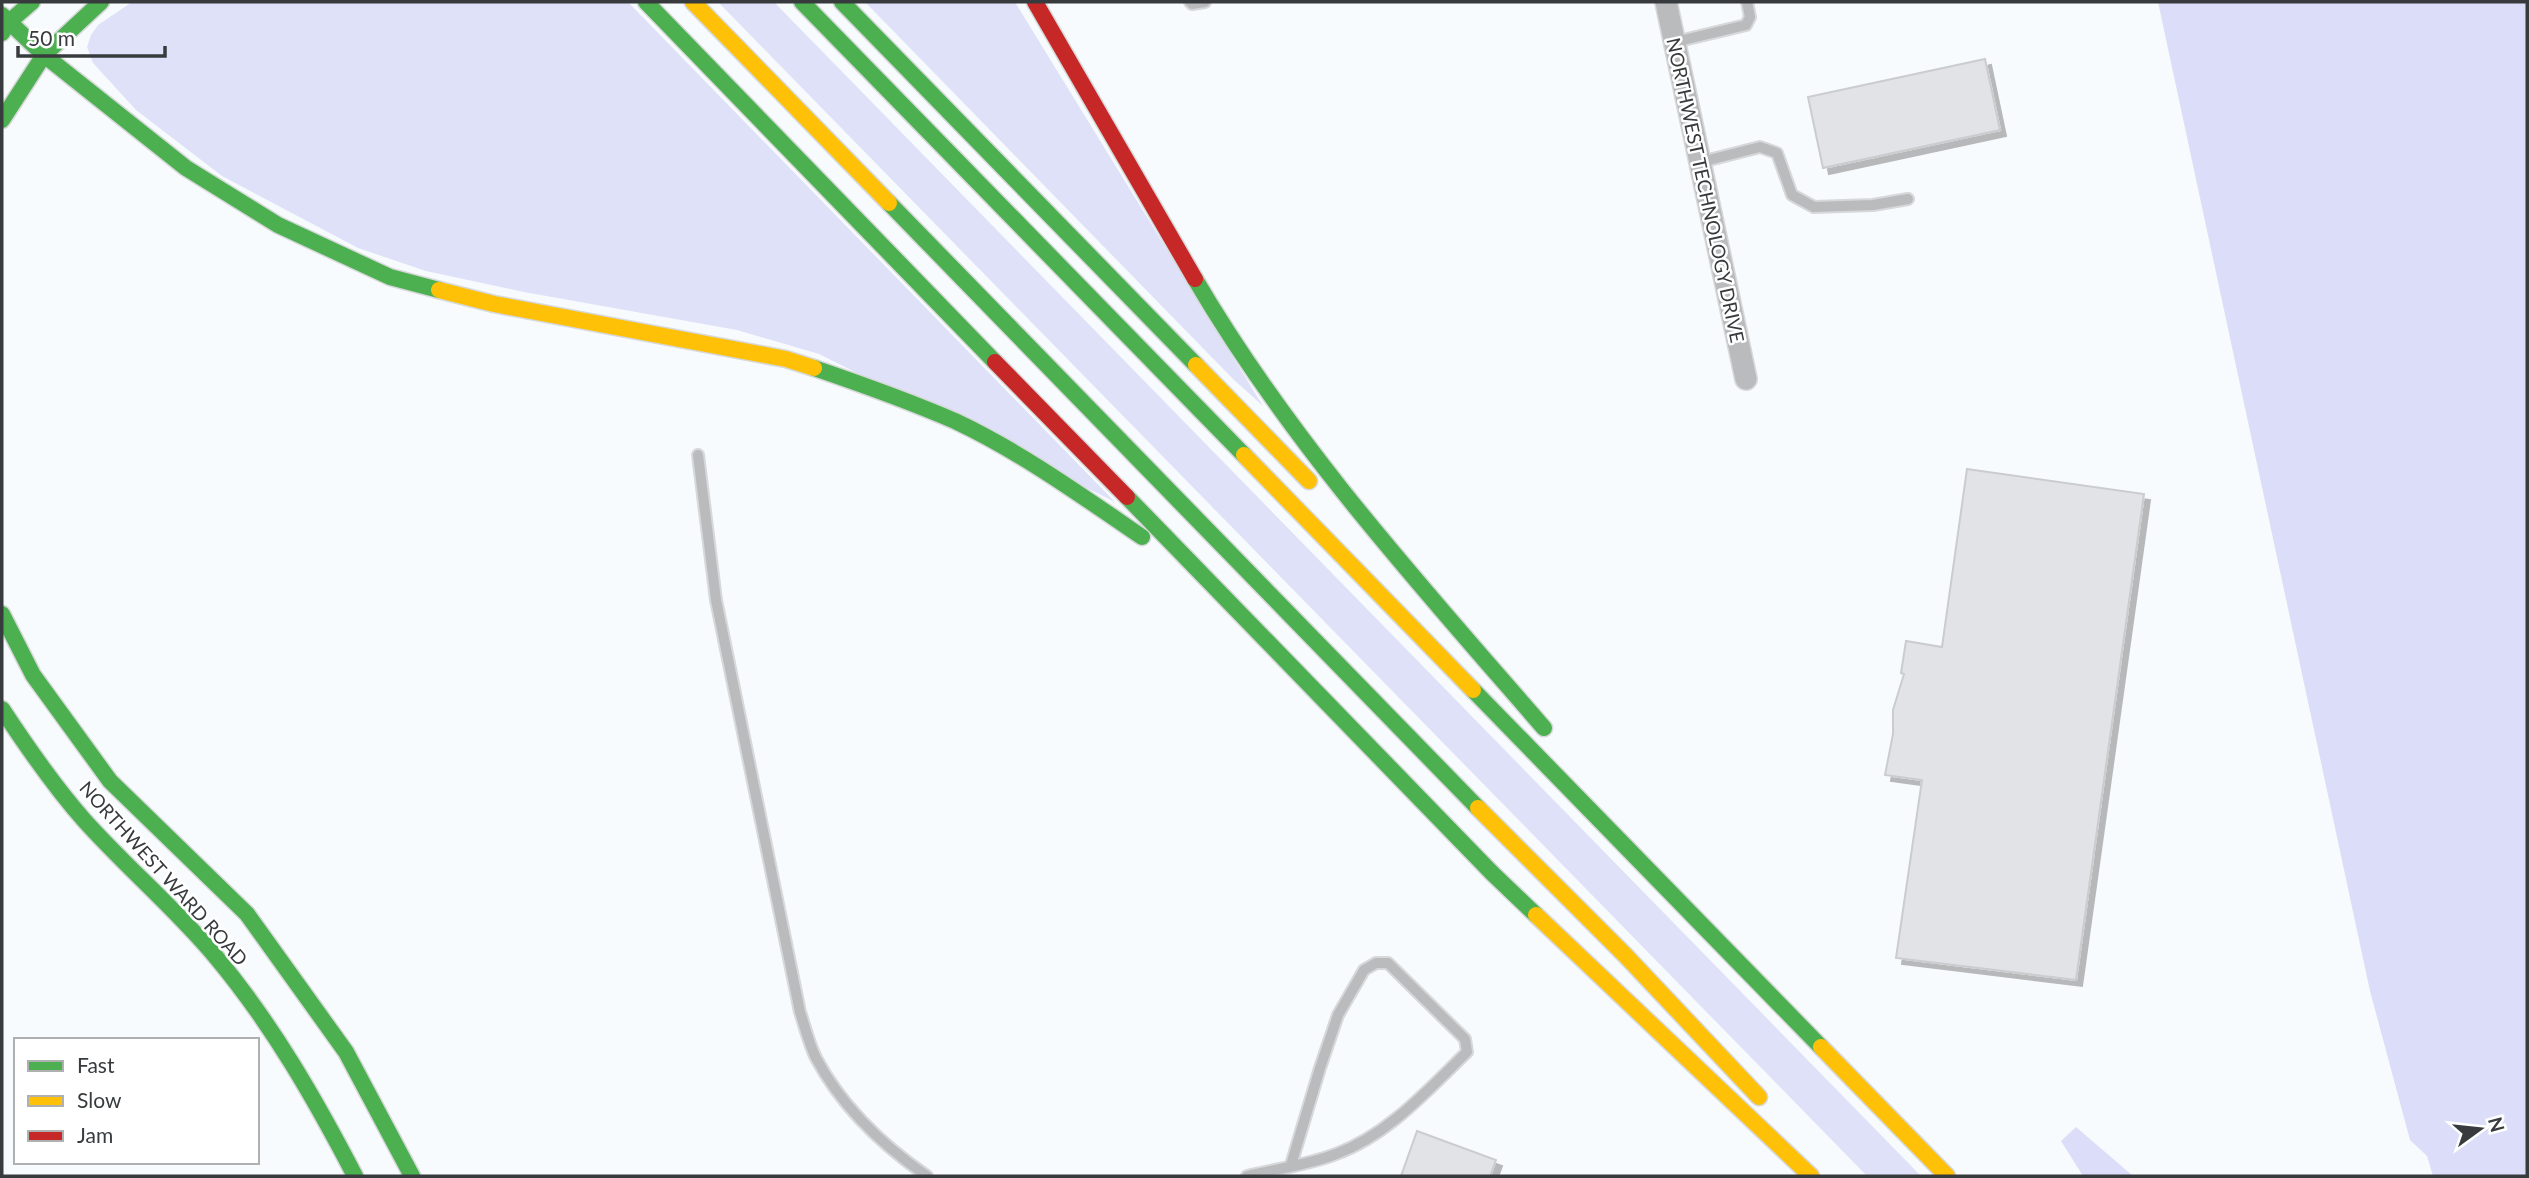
<svg xmlns="http://www.w3.org/2000/svg" width="2529" height="1178" viewBox="0 0 2529 1178" font-family="Lato,sans-serif">
  <style>
    .green { fill: #dfe1f9 }
    .forest { fill: #dcdef9 }
    .building { fill: #e1e3e6; stroke: #caccce; stroke-width: 2; filter: url(#shadow) }
    .lines { fill: none; stroke-linecap: round; stroke-linejoin: round }
    .lane-casing { stroke: #d6d8da; stroke-width: 14 }
    .street-casing { stroke: #d6d8da; stroke-width: 24 }
    .fast-casing { stroke: #d6d8da; stroke-width: 19 }
    .slow-casing { stroke: #d6d8da; stroke-width: 19 }
    .jam-casing { stroke: #d6d8da; stroke-width: 19 }
    .lane { stroke: #babbbc; stroke-width: 10 }
    .street { stroke: #babbbc; stroke-width: 21 }
    .fast { stroke: #4caf50; stroke-width: 16 }
    .slow { stroke: #ffc107; stroke-width: 16 }
    .jam { stroke: #c62828; stroke-width: 16 }
    .labels { text-anchor: middle; dominant-baseline: central; stroke-width: 5; stroke-linejoin: round; paint-order: stroke }
    .street-label { font-size: 19px; fill: #383b3d; stroke: #fff }
  </style>
  <defs>
    <filter id="shadow"><feDropShadow dx="6" dy="6" stdDeviation="0" flood-color="#0004"/></filter>
  </defs>
  <rect width="100%" height="100%" fill="#f8fbfd"/>
  <g class="green">
    <path d="M132,2H628L1115,502L819,354L737,330L524,292L426,271L358,248L222,176L136,110L93,63L87,47L91,35L98,25Z"/>
    <path d="M718,2H774L1921,1176H1867Z"/>
    <path d="M865,2H1015L1263,406L1233,379Z"/>
  </g>
  <g class="forest">
    <path d="M2158,2H2527V1176H2433L2427,1156L2410,1140L2370,991Z"/>
    <path d="M2076,1127L2133,1176H2083L2061,1141Z"/>
  </g>
  <g class="building">
    <path d="M1985,59L2000,130L1823,168L1808,97Z"/>
    <path d="M1967,469L2144,494L2076,980L1896,958L1922,780L1885,775L1893,734V710L1904,674L1901,673L1906,641L1942,647Z"/>
    <path d="M1417,1131L1496,1160L1490,1176H1401Z"/>
  </g>
  <g class="lines">
    <defs>
      <g id="lane">
        <path d="M1190,2L1192,4L1205,2"/>
        <path d="M1675,42L1746,25L1750,17L1747,2"/>
        <path d="M1701,162L1760,147L1777,153L1792,195L1814,207L1873,205L1908,199"/>
        <path d="M698,455L716,600L800,1012C805,1027 809,1044 816,1058C842,1107 882,1145 927,1176"/>
        <path d="M1247,1176C1276,1169 1308,1165 1336,1154C1388,1135 1428,1090 1467,1052L1465,1039L1388,963H1376L1364,970L1338,1015L1320,1068L1291,1165"/>
      </g>
      <path id="street" d="M1666,2L1746,379"/>
      <g id="fast">
        <path d="M646,2L995,362"/>
        <path d="M802,2L1244,455"/>
        <path d="M842,2L1196,365"/>
        <path d="M2,15L44,55L186,168L278,225L390,277L439,290"/>
        <path d="M2,33L9,22L32,2"/>
        <path d="M2,120L44,55L101,2"/>
        <path d="M889,203L1478,808"/>
        <path d="M1195,279C1291,443 1420,585 1544,728"/>
        <path d="M814,368C861,384 909,401 955,421C1021,452 1082,496 1142,537"/>
        <path d="M1127,497L1492,873L1536,915"/>
        <path d="M2,614L33,675L110,781L247,914L346,1052L412,1176"/>
        <path d="M1473,690L1821,1047"/>
        <path d="M2,709C27,747 53,785 84,820C126,867 175,908 216,957C272,1024 315,1099 355,1176"/>
      </g>
      <g id="slow">
        <path d="M693,2L889,203"/>
        <path d="M439,290L494,304L786,359L814,368"/>
        <path d="M1196,365L1309,481"/>
        <path d="M1244,455L1473,690"/>
        <path d="M1478,808L1625,955L1759,1097"/>
        <path d="M1536,915L1811,1176"/>
        <path d="M1821,1047L1947,1176"/>
      </g>
      <g id="jam">
        <path d="M1035,2L1195,279"/>
        <path d="M995,362L1127,497"/>
      </g>
    </defs>
    <use href="#lane" class="lane-casing"/>
    <use href="#street" class="street-casing"/>
    <use href="#fast" class="fast-casing"/>
    <use href="#slow" class="slow-casing"/>
    <use href="#jam" class="jam-casing"/>
    <use href="#lane" class="lane"/>
    <use href="#street" class="street"/>
    <use href="#fast" class="fast"/>
    <use href="#slow" class="slow"/>
    <use href="#jam" class="jam"/>
  </g>
  <g class="labels">
    <g class="street-label">
      <text transform="translate(1706 190) rotate(78)">NORTHWEST TECHNOLOGY DRIVE</text>
      <text transform="translate(164 873) rotate(48)">NORTHWEST WARD ROAD</text>
    </g>
  </g>
  <rect width="2529" height="1178" fill="none" stroke="#383b3d" stroke-width="7"/>
  <rect x="14" y="1038" width="245" height="126" fill="#ffffff" stroke="#afb1b1" stroke-width="2"/>
  <rect x="28" y="1061" width="35" height="10" fill="#4caf50" stroke="#afb1b1" stroke-width="2"/>
  <text x="77" y="1073" font-size="21" fill="#383b3d">Fast</text>
  <rect x="28" y="1096" width="35" height="10" fill="#ffc107" stroke="#afb1b1" stroke-width="2"/>
  <text x="77" y="1108" font-size="21" fill="#383b3d">Slow</text>
  <rect x="28" y="1131" width="35" height="10" fill="#c62828" stroke="#afb1b1" stroke-width="2"/>
  <text x="77" y="1143" font-size="21" fill="#383b3d">Jam</text>
  <g transform="translate(2480 1129) rotate(75)" stroke="#ffffff" stroke-width="5" paint-order="stroke">
  <path d="M0-5L12 26L0 18L-12 26Z" fill="#383b3d"/>
  <text y="-10" font-size="19" font-weight="bold" text-anchor="middle" fill="#383b3d">N</text>
  </g>
  <path d="M18 46v10h147v-10" fill="none" stroke="#383b3d" stroke-width="3.5"/>
  <text x="28" y="46" font-size="21" fill="#383b3d" stroke="#ffffff" stroke-width="5" paint-order="stroke">50 m</text>
</svg>
